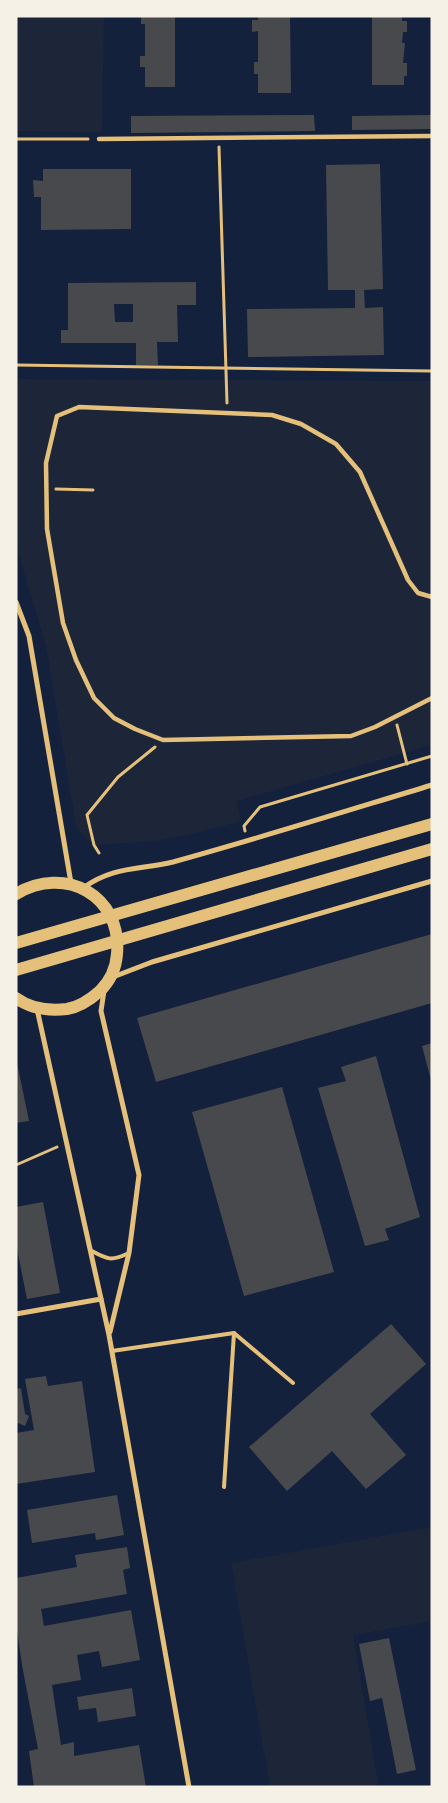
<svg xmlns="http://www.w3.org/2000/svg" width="448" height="1803" viewBox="0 0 448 1803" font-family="Roboto,sans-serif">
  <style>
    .green { fill: #1d2539 }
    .building { fill: #48494c; fill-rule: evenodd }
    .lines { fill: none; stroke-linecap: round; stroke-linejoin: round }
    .path { stroke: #e5c07b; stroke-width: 3 }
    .service { stroke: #e5c07b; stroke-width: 4 }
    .pedestrian { stroke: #e5c07b; stroke-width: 4.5 }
    .minor { stroke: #e5c07b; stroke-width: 5 }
    .primary { stroke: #e5c07b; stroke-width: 12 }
  </style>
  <rect width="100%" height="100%" fill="#14213d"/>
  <g class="green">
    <path d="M16,16H104L102,132L16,131Z"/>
    <path d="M16,379L432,381V745L237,801L241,821L188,835L155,841L94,845C87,838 80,835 76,825L46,645L16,545Z"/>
    <path d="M432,1527V1621L353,1635L378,1784L364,1787H270L231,1563Z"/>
  </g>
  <g class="building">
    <path d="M141,16H175V87H145V67H140V56H145V24H141Z"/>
    <path d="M258,16H290L291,93H258V74H254V62H258V31L252,32V20H258Z"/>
    <path d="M372,16H402V21H407V32H403L402,43H405L403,63H407V76H404V85H372Z"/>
    <path d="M314,115L315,131L131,133V116Z"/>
    <path d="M432,115V129L352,130V116Z"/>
    <path d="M380,164L383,289L364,290L365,308L383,307L384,355L248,357L247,309L355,308V290H328L326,165Z"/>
    <path d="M43,169H131V229L41,230V197H34L33,180L43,181Z"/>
    <path d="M196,282V305H177L178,342H157L158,365H136V343H61V330H68V283ZM114,304H133V322H115Z"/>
    <path d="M432,934V1003L156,1082L137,1018Z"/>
    <path d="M432,1043V1080H431L422,1046Z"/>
    <path d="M376,1056L420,1217L385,1229L389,1240L365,1246L318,1088L346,1081L341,1067Z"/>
    <path d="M16,1058L29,1121L16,1123Z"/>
    <path d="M282,1087L334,1272L244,1296L192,1112Z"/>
    <path d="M43,1202L60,1293L27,1299L16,1244V1207Z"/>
    <path d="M391,1324L426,1364L370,1414L406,1455L366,1489L332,1451L287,1491L249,1447Z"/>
    <path d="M46,1376L48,1386L82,1381L95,1472L16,1484V1433L34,1430L25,1379Z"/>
    <path d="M21,1388L25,1414L29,1416L25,1426L18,1423L16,1424V1389Z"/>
    <path d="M117,1495L124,1535L96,1540L95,1533L32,1543L27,1510Z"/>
    <path d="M127,1547L130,1568L123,1570L127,1594L41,1609L44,1626L131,1610L140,1660L102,1667L99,1651L77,1655L81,1680L52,1685L61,1745L74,1742V1756L139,1745L146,1787H34L29,1751L38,1749L22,1665L16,1623V1578L77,1567L75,1555Z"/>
    <path d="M389,1638L416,1770L397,1774L382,1698L370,1701L359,1644Z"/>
    <path d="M132,1688L136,1716L98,1722L96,1708L79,1710L77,1697Z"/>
  </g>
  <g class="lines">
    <g class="path">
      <path d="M16,139H88"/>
      <path d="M219,147L227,403"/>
      <path d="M16,365L432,371"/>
      <path d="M56,489L93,490"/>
      <path d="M397,725L407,764"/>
      <path d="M245,831L244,826L260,807L432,756"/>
      <path d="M99,853L94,845L87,815L118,777L155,747"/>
      <path d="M16,1165L57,1147"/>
    </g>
    <g class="service">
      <path d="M90,1250C107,1259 110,1262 129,1253"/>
      <path d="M112,1351L234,1333"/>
      <path d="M224,1487L234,1333L293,1383"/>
    </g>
    <g class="pedestrian">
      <path d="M99,139L432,136"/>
      <path d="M432,597L418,593L408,580L360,472L336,444L301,424L272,415L79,407L57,416L46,463L47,529L63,623L76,660L94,698L114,718L135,729L163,740L351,736L375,727L432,698"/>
    </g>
    <g class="minor">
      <path d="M16,602L29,636L71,883"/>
      <path d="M83,888C113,866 140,870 173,862C260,838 346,811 432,785"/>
      <path d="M113,977L152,962L432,881"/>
      <path d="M104,991L101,1011L139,1175L129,1253L110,1332"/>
      <path d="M37,1009L109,1335L189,1787"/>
      <path d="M16,1314L101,1299"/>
    </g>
    <g class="primary">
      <path d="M16,894C65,865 122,895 117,954C116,968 110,981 100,991C91,999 79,1007 67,1009C49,1011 31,1009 16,998"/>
      <path d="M16,943L432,824"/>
      <path d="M16,970L432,849"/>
    </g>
  </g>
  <rect width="448" height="1803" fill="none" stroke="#f6f1e7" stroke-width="35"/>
</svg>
